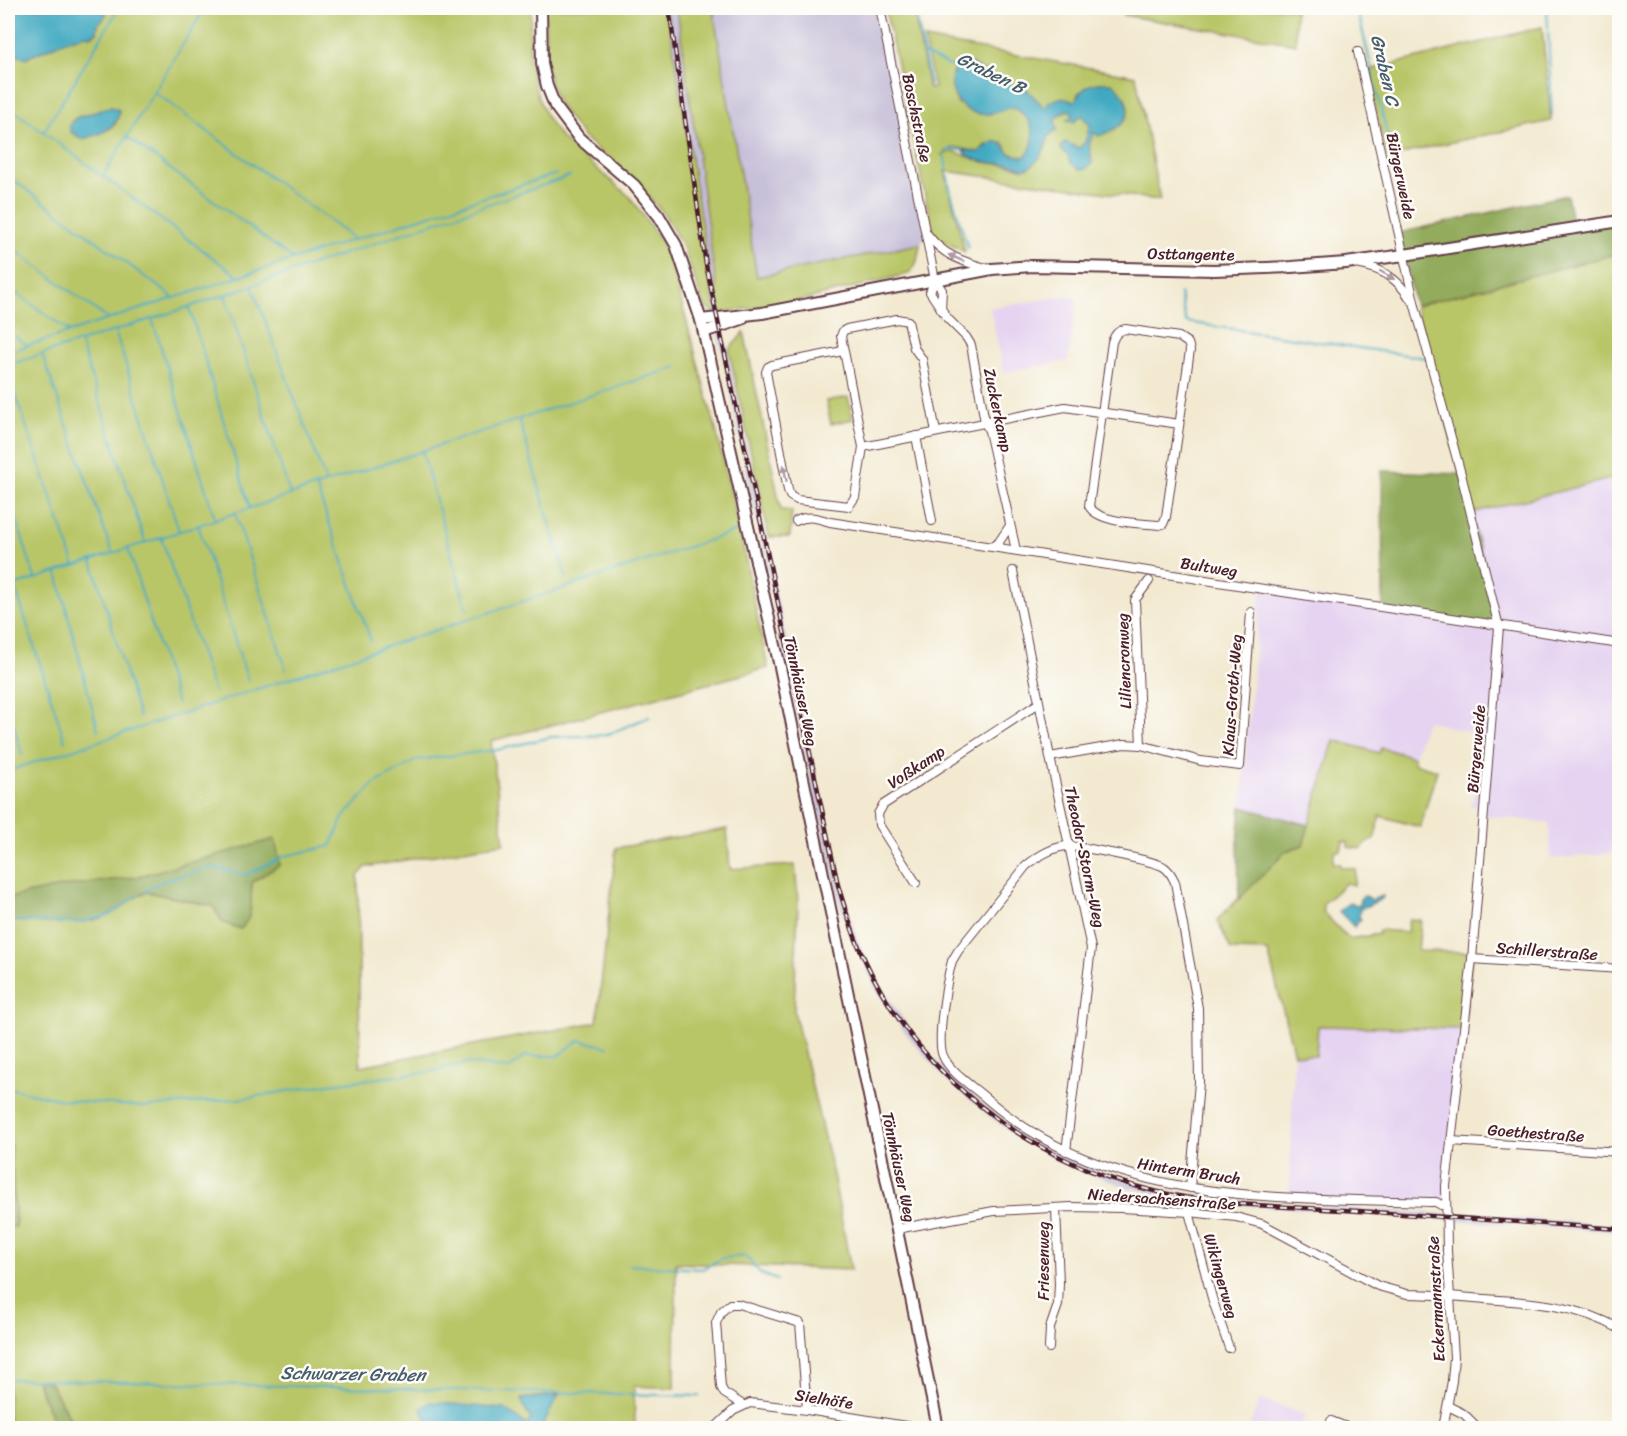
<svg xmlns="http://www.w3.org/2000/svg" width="1627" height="1436" viewBox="0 0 1627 1436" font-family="Sriracha,sans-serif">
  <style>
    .built { fill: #e5d3f1 }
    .industrial { fill: #c7c0d9 }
    .green { fill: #b9c667; stroke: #827249; stroke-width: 1.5; fill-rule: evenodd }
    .forest { fill: #92ab5c; stroke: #6e6544; stroke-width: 1.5 }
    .water { fill: #41a9c1; stroke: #466476; stroke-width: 1.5 }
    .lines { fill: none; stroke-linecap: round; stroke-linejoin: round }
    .stream { stroke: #41a9c1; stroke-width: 2 }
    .minor-casing { stroke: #633d44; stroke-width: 10 }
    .secondary-casing { stroke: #633d44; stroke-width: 14 }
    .minor { stroke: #fff; stroke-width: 8 }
    .secondary { stroke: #fff; stroke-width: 10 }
    .rail-casing { stroke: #4a1f2b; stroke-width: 4.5 }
    .rail { stroke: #fdfcf7; stroke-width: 2; stroke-dasharray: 7; stroke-linecap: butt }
    .oneway { fill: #ae9aa0 }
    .labels { text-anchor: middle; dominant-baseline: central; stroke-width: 5; stroke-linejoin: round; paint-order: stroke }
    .street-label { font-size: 16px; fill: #4a1f2b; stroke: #fdfcf7 }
    .water-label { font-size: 18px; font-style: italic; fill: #465d6e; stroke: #fdfcf7 }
  </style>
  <rect width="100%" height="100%" fill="#fdfcf7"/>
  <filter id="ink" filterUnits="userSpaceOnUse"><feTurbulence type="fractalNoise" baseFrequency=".0167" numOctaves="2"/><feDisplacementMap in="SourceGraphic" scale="12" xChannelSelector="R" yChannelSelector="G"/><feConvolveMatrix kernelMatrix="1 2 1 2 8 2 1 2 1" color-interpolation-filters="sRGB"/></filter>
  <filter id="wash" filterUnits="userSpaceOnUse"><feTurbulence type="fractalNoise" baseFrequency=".008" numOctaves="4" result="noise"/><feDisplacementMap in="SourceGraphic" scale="24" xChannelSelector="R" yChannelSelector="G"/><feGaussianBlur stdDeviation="1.35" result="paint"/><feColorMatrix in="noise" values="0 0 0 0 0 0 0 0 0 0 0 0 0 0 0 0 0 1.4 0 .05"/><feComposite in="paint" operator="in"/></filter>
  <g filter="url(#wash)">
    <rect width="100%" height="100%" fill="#f2e9d0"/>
    <g class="built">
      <path d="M1064,296L1077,299L1068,361L1004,372L990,308Z"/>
      <path d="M1619,477L1620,764L1612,853L1551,859L1549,823L1484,815V810L1470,805L1475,794L1477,782L1480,748L1478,735L1426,720L1414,757L1381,748L1379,753L1334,740L1309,825L1241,807L1261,589L1498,627L1471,513Z"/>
      <path d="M1318,1026L1464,1029L1446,1203L1289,1197L1294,1054L1316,1056Z"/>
      <path d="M1260,1399L1306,1415L1301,1422L1309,1428H1249Z"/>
    </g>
    <g class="industrial">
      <path d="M665,8H677L720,313L762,527L837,877L848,914L864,955L883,991L921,1044L955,1081L1001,1119L1020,1132L1078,1163L1124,1180L1161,1190L1204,1197L1279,1204L1619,1225V1232L1204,1202L1160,1195L1123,1186L1058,1160L1009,1131L948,1082L904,1031L878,993L849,931L840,905L814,797L714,313Z"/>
      <path d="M713,8H880L927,234L920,244L757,277Z"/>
    </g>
    <g class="green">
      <path d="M100,8H531L529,62L538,97L547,118L560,137L630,197L661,241L672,268L716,430L739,527L768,668L491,741L504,843L366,867L358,876L360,1066L597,1022L616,848L727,829L730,869L795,865L798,902L794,1011L833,1175L851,1270L676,1263L675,1388L634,1386L635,1428H541L558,1395L522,1399L524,1407L531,1418L527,1426H429L431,1428H75L50,1382L36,1380L56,1428H8V1227L16,1226L8,1119V921C37,922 84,928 111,914C124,908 133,896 147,892L213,906L223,923L250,916L252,882L136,877L60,887L8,898V53L26,58L70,39L86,35L91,36L97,32L98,23L106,14ZM111,107L116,123L111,128L82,139L71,122L76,118Z"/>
      <path d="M545,8H667L716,314L711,312L703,303L684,249L664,214L638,184L583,137L559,105L551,85L546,63Z"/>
      <path d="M677,8H713L757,277L920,244C918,256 918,267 907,274L799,301L720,313Z"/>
      <path d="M885,8H913L929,89L934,88L924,39L1136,76L1160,200L945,171L965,252L934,237ZM955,66L978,69L990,73L1002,83L1024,87L1046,109L1075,101L1079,92L1095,131L1089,144L1092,163H1071L1067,154L1073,147L1079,148L1085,143L1090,124L1082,116H1073L1072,111L1067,110L1059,115L1055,121L1057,130L1049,135L1045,149L1023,169C1010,163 998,165 984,162C973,159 963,154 952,151L942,155C951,142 965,150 979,152L985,145L1004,143L1009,153L1023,157L1029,154C1049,99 994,106 958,104C953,92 948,79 955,66Z"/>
      <path d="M1122,8H1295L1296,44L1123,15Z"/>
      <path d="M1542,27L1551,121L1434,146L1387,158L1366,71Z"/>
      <path d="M1619,253V477L1471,513L1415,306Z"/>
      <path d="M744,332L781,510L792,511L790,537H769L729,350Z"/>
      <path d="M848,397L853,419L831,424L826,401Z"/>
      <path d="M1334,740L1379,753L1381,748L1414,757L1413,763L1437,770L1420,827L1380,816L1374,840L1365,844L1361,849L1348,847V842L1343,841L1341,851H1334L1333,863L1340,864V867L1356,869L1354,885L1346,883L1323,904V912L1349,939L1379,934V930L1407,932L1409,919L1421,920L1418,951L1472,952L1464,1029L1318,1026L1316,1056L1294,1054L1268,951L1231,950L1217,920L1286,851L1303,845Z"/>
    </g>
    <g class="forest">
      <path d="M1567,195L1573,227L1619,221V253L1415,306L1399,233Z"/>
      <path d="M1382,471L1461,474L1499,627L1383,608Z"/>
      <path d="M1241,807L1309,825L1303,845L1286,851L1239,899L1238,842Z"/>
      <path d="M275,839L280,865L252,882L250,916L241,929L223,923L213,906L147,892C133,896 124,908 111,914C84,928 37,922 8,921V898L60,887L136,877Z"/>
      <path d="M8,1119L16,1227H8Z"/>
      <path d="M36,1379L49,1382L75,1428H56Z"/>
    </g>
    <g class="water">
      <path d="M8,8H100L106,14L103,20L98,23L97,32L90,36L86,35L70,39L26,58L8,53Z"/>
      <path d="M964,61L972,64L984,73H990L1003,83L1024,87L1046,109L1048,102L1060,98L1075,101C1083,85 1094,81 1112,83C1123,91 1134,109 1124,121C1119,128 1105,134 1098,136L1094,132L1089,144L1092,163L1086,169H1079L1071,163L1067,154L1062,151L1061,147L1065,142L1079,148L1085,142L1090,125L1082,116L1078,117L1075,122L1067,120L1073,116L1072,112L1067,110L1059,115L1055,121L1057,130L1049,135C1045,147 1041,161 1029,167C1022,171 1018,164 1011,164C994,163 974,164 962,150L979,152C992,142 998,134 1009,153L1023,157L1026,156C1040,138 1032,117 1013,107C1002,109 991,116 980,114C955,111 943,82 958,63Z"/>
      <path d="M111,107L119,110C120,128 97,136 82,139L71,132L70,125L76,118Z"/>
      <path d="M1364,896L1368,897L1371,900L1383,896L1382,899L1360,909L1359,917L1361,919L1354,927L1339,911L1350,902L1359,906L1360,899Z"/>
      <path d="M559,1395L541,1428H431L421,1409L430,1402L505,1409L527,1425L531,1418L524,1407L521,1399Z"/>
    </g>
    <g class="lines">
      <g class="stream">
        <path d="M915,8L930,85"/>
        <path d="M1357,8L1388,138"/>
        <path d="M1547,8L1552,116"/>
        <path d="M924,54L957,69"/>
        <path d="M154,92L354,239"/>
        <path d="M8,106L239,277"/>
        <path d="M43,133L119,8"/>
        <path d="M127,137L293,259"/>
        <path d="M963,150L949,149L944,154L950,189L968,248"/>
        <path d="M8,176L174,298"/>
        <path d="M103,176L205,8"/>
        <path d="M8,245L108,319"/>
        <path d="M252,286L326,482"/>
        <path d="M8,287L70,332"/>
        <path d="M1180,294L1186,322L1426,358"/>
        <path d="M225,295L290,494"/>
        <path d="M189,307L250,508"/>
        <path d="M152,319L215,519"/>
        <path d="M8,331L28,346"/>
        <path d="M115,331L179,531"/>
        <path d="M80,342L145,542"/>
        <path d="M8,352L556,174"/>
        <path d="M42,354L112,552"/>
        <path d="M8,365L201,303L570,176"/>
        <path d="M8,374L75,566"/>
        <path d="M519,419L566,577"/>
        <path d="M422,451L467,610"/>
        <path d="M316,486L371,641"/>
        <path d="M8,493L35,578"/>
        <path d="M235,513L286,669"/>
        <path d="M198,525L248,681"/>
        <path d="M161,537L214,692"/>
        <path d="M128,549L177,704"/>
        <path d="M92,561L139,717"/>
        <path d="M57,573L98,730"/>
        <path d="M15,587L65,741"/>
        <path d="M8,588L677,367"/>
        <path d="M8,705L22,755"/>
        <path d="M8,771L737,531"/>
        <path d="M145,891L160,882L212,867L245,875L285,856L331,846L343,818L374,784L417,760L497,750L551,737L606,735L649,717"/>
        <path d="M8,921L76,923L110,915L138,895"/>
        <path d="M8,1088L63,1100L146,1107L246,1098L329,1084L429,1072L467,1063L509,1069L525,1056H558L579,1040L608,1047"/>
        <path d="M629,1265L702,1269L723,1258L746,1256L761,1274L777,1280"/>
        <path d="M8,1379L699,1396"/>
      </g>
    </g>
  </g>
  <g filter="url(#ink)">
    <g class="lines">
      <defs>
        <g id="minor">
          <path d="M880,8L935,280L942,290L941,309"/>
          <path d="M1358,52L1415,306L1461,474L1499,627L1472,959L1446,1186L1447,1251L1454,1357L1452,1381L1443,1428"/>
          <path d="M928,235C944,257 965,262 989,269"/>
          <path d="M1356,264C1381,268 1398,278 1411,300"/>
          <path d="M935,280L930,292L948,319L966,337L971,345L985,422L989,431L1016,550"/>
          <path d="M1125,329L1179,337L1188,343L1190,350L1166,517L1163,524L1159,525C1140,523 1098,523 1089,506L1112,342C1115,335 1117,331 1125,329Z"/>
          <path d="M843,351L772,365L768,367L766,372L788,490L790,496L797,500L849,506L855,497L863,447L1065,407L1179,424"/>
          <path d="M916,436L932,521"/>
          <path d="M863,447L841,336L843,331L847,329L897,319L908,321L914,348L922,359L936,432"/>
          <path d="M796,521C808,515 818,518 830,522L1620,644"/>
          <path d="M993,546L999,542L1009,527"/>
          <path d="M1013,571L1050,757L1091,948L1066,1151"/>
          <path d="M1141,745L1135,600L1149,581"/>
          <path d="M1050,757L1124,744L1141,745L1201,761L1240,766L1251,612"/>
          <path d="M916,883L879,825L878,814L883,805L1039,703"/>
          <path d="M1472,959L1620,969"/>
          <path d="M1451,1141L1620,1152"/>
          <path d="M1190,1188L1199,1082L1198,1008L1175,882C1172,876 1170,871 1164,867C1156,861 1079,846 1068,846C1052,847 1038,856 1026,866L958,951L952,961C947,979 936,1040 943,1056C951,1074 974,1087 988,1100C1112,1207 1283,1197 1436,1202L1441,1205L1446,1203"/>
          <path d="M1189,1212L1212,1298L1229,1348"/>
          <path d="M897,1229L994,1211L1071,1207L1122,1208L1189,1212L1236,1217L1262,1224L1378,1286L1407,1294C1433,1294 1459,1297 1485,1299C1533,1302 1578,1305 1620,1329"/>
          <path d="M1049,1348L1050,1328L1058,1305L1059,1284L1056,1208"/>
          <path d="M743,1405L724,1393L721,1387L716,1323L721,1312L730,1304H738L800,1323L807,1410"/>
          <path d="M1448,1406L1464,1414L1478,1428"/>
          <path d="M1331,1421L1349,1428"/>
          <path d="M715,1428L733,1411L750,1403L807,1410L912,1427L937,1425"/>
        </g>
        <g id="secondary">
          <path d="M541,8L542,64L547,86L555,106L579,138L634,185L659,216L676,245L701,320L780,667L938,1428"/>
          <path d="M701,320L762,313L992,269L1032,266L1214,270L1291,267L1346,263L1404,255L1620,221"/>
          <path d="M704,332L742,319"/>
        </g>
      </defs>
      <use href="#minor" class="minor-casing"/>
      <use href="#secondary" class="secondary-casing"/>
      <use href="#minor" class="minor"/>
      <use href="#secondary" class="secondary"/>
      <defs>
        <path id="rail" d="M669,8L706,265L838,885C845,909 852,933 863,956C916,1073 1025,1159 1150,1190C1213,1206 1280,1206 1344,1210C1436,1217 1528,1223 1620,1229"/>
      </defs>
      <use href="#rail" class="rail-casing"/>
      <use href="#rail" class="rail"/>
    </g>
    <defs><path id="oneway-solid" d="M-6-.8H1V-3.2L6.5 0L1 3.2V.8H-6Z" transform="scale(1.5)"/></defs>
    <g class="oneway">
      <use href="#oneway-solid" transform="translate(956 258) rotate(-156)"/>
      <use href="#oneway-solid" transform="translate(1387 275) rotate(30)"/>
      <use href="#oneway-solid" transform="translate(785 473) rotate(-101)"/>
    </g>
  </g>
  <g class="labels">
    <g class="street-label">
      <text transform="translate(917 118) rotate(78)">Boschstraße</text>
      <text transform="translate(1401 176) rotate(78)">Bürgerweide</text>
      <text transform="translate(1191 254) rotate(1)">Osttangente</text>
      <text transform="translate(998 410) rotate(78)">Zuckerkamp</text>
      <text transform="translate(1209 567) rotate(9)">Bultweg</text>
      <text transform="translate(1124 661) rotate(-92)">Liliencronweg</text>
      <text transform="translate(801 691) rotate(78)">Tönnhäuser Weg</text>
      <text transform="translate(1232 695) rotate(-86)">Klaus-Groth-Weg</text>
      <text transform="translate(1476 749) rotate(-85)">Bürgerweide</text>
      <text transform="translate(916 767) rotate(-33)">Voßkamp</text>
      <text transform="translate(1085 857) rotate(78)">Theodor-Storm-Weg</text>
      <text transform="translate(1547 951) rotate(4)">Schillerstraße</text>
      <text transform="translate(1536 1133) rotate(4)">Goethestraße</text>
      <text transform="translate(899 1167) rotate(78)">Tönnhäuser Weg</text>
      <text transform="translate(1189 1171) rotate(9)">Hinterm Bruch</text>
      <text transform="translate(1162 1199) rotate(4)">Niedersachsenstraße</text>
      <text transform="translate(1043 1261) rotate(-90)">Friesenweg</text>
      <text transform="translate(1221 1276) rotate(74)">Wikingerweg</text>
      <text transform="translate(1436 1299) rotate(-93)">Eckermannstraße</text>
      <text transform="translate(824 1399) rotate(9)">Sielhöfe</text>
    </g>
    <g class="water-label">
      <text transform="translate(1385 70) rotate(77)">Graben C</text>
      <text transform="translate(991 73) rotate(26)">Graben B</text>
      <text transform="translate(353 1374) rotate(1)">Schwarzer Graben</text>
    </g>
  </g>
  <rect width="1627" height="1436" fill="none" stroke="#fdfcf7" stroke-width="30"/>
</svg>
